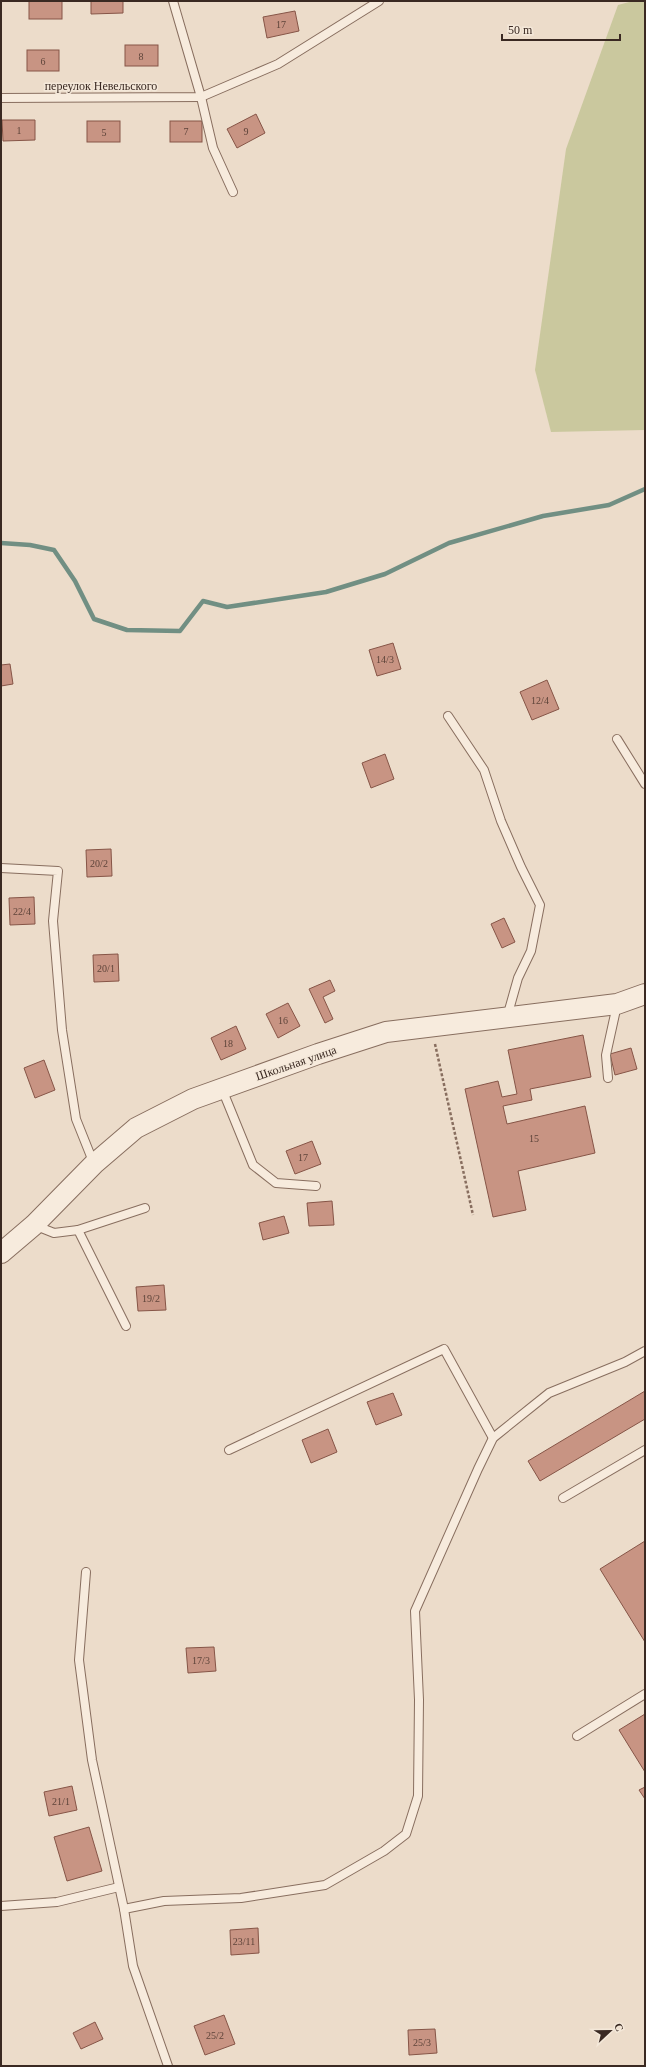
<svg xmlns="http://www.w3.org/2000/svg" width="646" height="2067" viewBox="0 0 646 2067" font-family="'Times New Roman',serif">
  <style>
    .green { fill: #cac89e }
    .lines { fill: none; stroke-linecap: round; stroke-linejoin: round }
    .stream { stroke: #718f83; stroke-width: 4.5 }
    .building { fill: #c89483; stroke: #865547 }
    .service-casing { stroke: #886e5f; stroke-width: 10 }
    .tertiary-casing { stroke: #886e5f; stroke-width: 22 }
    .path { stroke: #886e5f; stroke-width: 2.5; stroke-dasharray: 3 2; stroke-linecap: butt }
    .service { stroke: #f7ebdd; stroke-width: 8 }
    .tertiary { stroke: #f7ebdd; stroke-width: 20 }
    .labels { text-anchor: middle; dominant-baseline: central; stroke-width: 3; stroke-linejoin: round; paint-order: stroke }
    .number-label { font-size: 10px; fill: #5e443a }
    .street-label { font-size: 12px; fill: #3a2922; stroke: #f4e8d9 }
  </style>
  <rect width="100%" height="100%" fill="#ecdcca"/>
  <path class="green" d="M633,1H645V430L551,432L535,370L566,149L618,5Z"/>
  <g class="lines">
    <path class="stream" d="M1,543L30,545L54,550L75,581L94,619L127,630L180,631L203,601L227,607L326,592L385,574L449,543L543,516L609,505L645,489"/>
  </g>
  <g class="building">
    <rect x="29" y="1" width="33" height="18"/>
    <path d="M91,1H123V13L91,14Z"/>
    <path d="M295,11L299,31L267,38L263,17Z"/>
    <rect x="125" y="45" width="33" height="21"/>
    <rect x="27" y="50" width="32" height="21"/>
    <path d="M256,114L265,133L237,148L227,129Z"/>
    <path d="M2,120H35V140L3,141Z"/>
    <rect x="87" y="121" width="33" height="21"/>
    <rect x="170" y="121" width="32" height="21"/>
    <path d="M393,643L401,669L377,676L369,650Z"/>
    <path d="M10,664L13,684L1,686V665Z"/>
    <path d="M547,680L559,709L532,720L520,692Z"/>
    <path d="M385,754L394,779L371,788L362,763Z"/>
    <path d="M111,849L112,876L87,877L86,850Z"/>
    <path d="M34,897L35,924L10,925L9,898Z"/>
    <path d="M504,918L515,942L502,948L491,924Z"/>
    <path d="M118,954L119,981L94,982L93,955Z"/>
    <path d="M330,980L335,991L323,997L333,1019L325,1023L309,989Z"/>
    <path d="M288,1003L300,1026L278,1038L266,1014Z"/>
    <path d="M236,1026L246,1049L221,1060L211,1038Z"/>
    <path d="M583,1035L591,1077L530,1089L532,1100L503,1106L507,1124L585,1106L595,1153L518,1171L526,1210L493,1217L465,1089L498,1081L502,1097L517,1094L508,1050Z"/>
    <path d="M631,1048L637,1069L615,1075L610,1054Z"/>
    <path d="M44,1060L55,1090L35,1098L24,1068Z"/>
    <path d="M312,1141L321,1164L295,1174L286,1151Z"/>
    <path d="M332,1201L334,1225L309,1226L307,1203Z"/>
    <path d="M284,1216L289,1233L263,1240L259,1223Z"/>
    <path d="M164,1285L166,1310L138,1311L136,1287Z"/>
    <path d="M645,1391V1419L540,1481L528,1461Z"/>
    <path d="M393,1393L402,1415L376,1425L367,1402Z"/>
    <path d="M328,1429L337,1452L311,1463L302,1440Z"/>
    <path d="M645,1541V1642L600,1569Z"/>
    <path d="M214,1647L216,1671L188,1673L186,1648Z"/>
    <path d="M645,1714V1772L619,1730Z"/>
    <path d="M72,1786L77,1810L49,1816L44,1792Z"/>
    <path d="M645,1787V1799L639,1790Z"/>
    <path d="M89,1827L102,1871L67,1881L54,1837Z"/>
    <path d="M258,1928L259,1953L231,1955L230,1930Z"/>
    <path d="M224,2015L235,2044L205,2055L194,2026Z"/>
    <path d="M95,2022L103,2039L81,2049L73,2033Z"/>
    <path d="M435,2029L437,2053L409,2055L408,2030Z"/>
  </g>
  <g class="lines">
    <defs>
      <g id="service">
        <path d="M173,1L201,97L213,148L233,192"/>
        <path d="M1,98L201,97L278,64L379,1"/>
        <path d="M448,716L484,770L501,821L521,867L540,905L531,951L518,978L507,1017"/>
        <path d="M617,739L645,784"/>
        <path d="M1,868L58,871L53,921L62,1030L76,1119L94,1164"/>
        <path d="M608,1078L606,1055L617,1005"/>
        <path d="M222,1089L253,1165L276,1183L316,1186"/>
        <path d="M34,1225L54,1233L78,1230L126,1326"/>
        <path d="M78,1230L145,1208"/>
        <path d="M229,1450L444,1349L493,1438"/>
        <path d="M563,1498L645,1450"/>
        <path d="M86,1572L79,1660L92,1760L124,1909L133,1966L168,2066"/>
        <path d="M577,1736L645,1694"/>
        <path d="M1,1906L57,1902L119,1887"/>
        <path d="M124,1909L164,1901L241,1898L325,1885L384,1851L406,1834L418,1796L419,1700L415,1611L478,1469L493,1438L549,1393L625,1362L645,1351"/>
      </g>
      <path id="tertiary" d="M1,1253L34,1225L94,1164L136,1128L193,1099L318,1054L386,1032L617,1004L645,994"/>
    </defs>
    <use href="#service" class="service-casing"/>
    <use href="#tertiary" class="tertiary-casing"/>
    <path class="path" d="M435,1044L473,1215"/>
    <use href="#service" class="service"/>
    <use href="#tertiary" class="tertiary"/>
  </g>
  <g class="labels">
    <g class="number-label">
      <text x="281" y="24">17</text>
      <text x="141" y="56">8</text>
      <text x="43" y="61">6</text>
      <text x="19" y="130">1</text>
      <text x="186" y="131">7</text>
      <text x="246" y="131">9</text>
      <text x="104" y="132">5</text>
      <text x="385" y="659">14/3</text>
      <text x="540" y="700">12/4</text>
      <text x="99" y="863">20/2</text>
      <text x="22" y="911">22/4</text>
      <text x="106" y="968">20/1</text>
      <text x="283" y="1020">16</text>
      <text x="228" y="1043">18</text>
      <text x="534" y="1138">15</text>
      <text x="303" y="1157">17</text>
      <text x="151" y="1298">19/2</text>
      <text x="201" y="1660">17/3</text>
      <text x="61" y="1801">21/1</text>
      <text x="244" y="1941">23/11</text>
      <text x="215" y="2035">25/2</text>
      <text x="422" y="2042">25/3</text>
    </g>
    <g class="street-label">
      <text x="101" y="86">переулок Невельского</text>
      <text transform="translate(296 1063) rotate(-19)">Школьная улица</text>
    </g>
  </g>
  <rect width="646" height="2067" fill="none" stroke="#3a2922" stroke-width="4"/>
  <g transform="translate(610 2031) rotate(68)" stroke="#f4e8d9" stroke-width="3" paint-order="stroke">
  <path d="M0-3L7 15L0 10L-7 15Z" fill="#3a2922"/>
  <text y="-6" font-size="11" font-weight="bold" text-anchor="middle" fill="#3a2922">С</text>
  </g>
  <path d="M502 34v6h118v-6" fill="none" stroke="#3a2922" stroke-width="2"/>
  <text x="508" y="34" font-size="12" fill="#3a2922" stroke="#f4e8d9" stroke-width="3" paint-order="stroke">50 m</text>
</svg>
